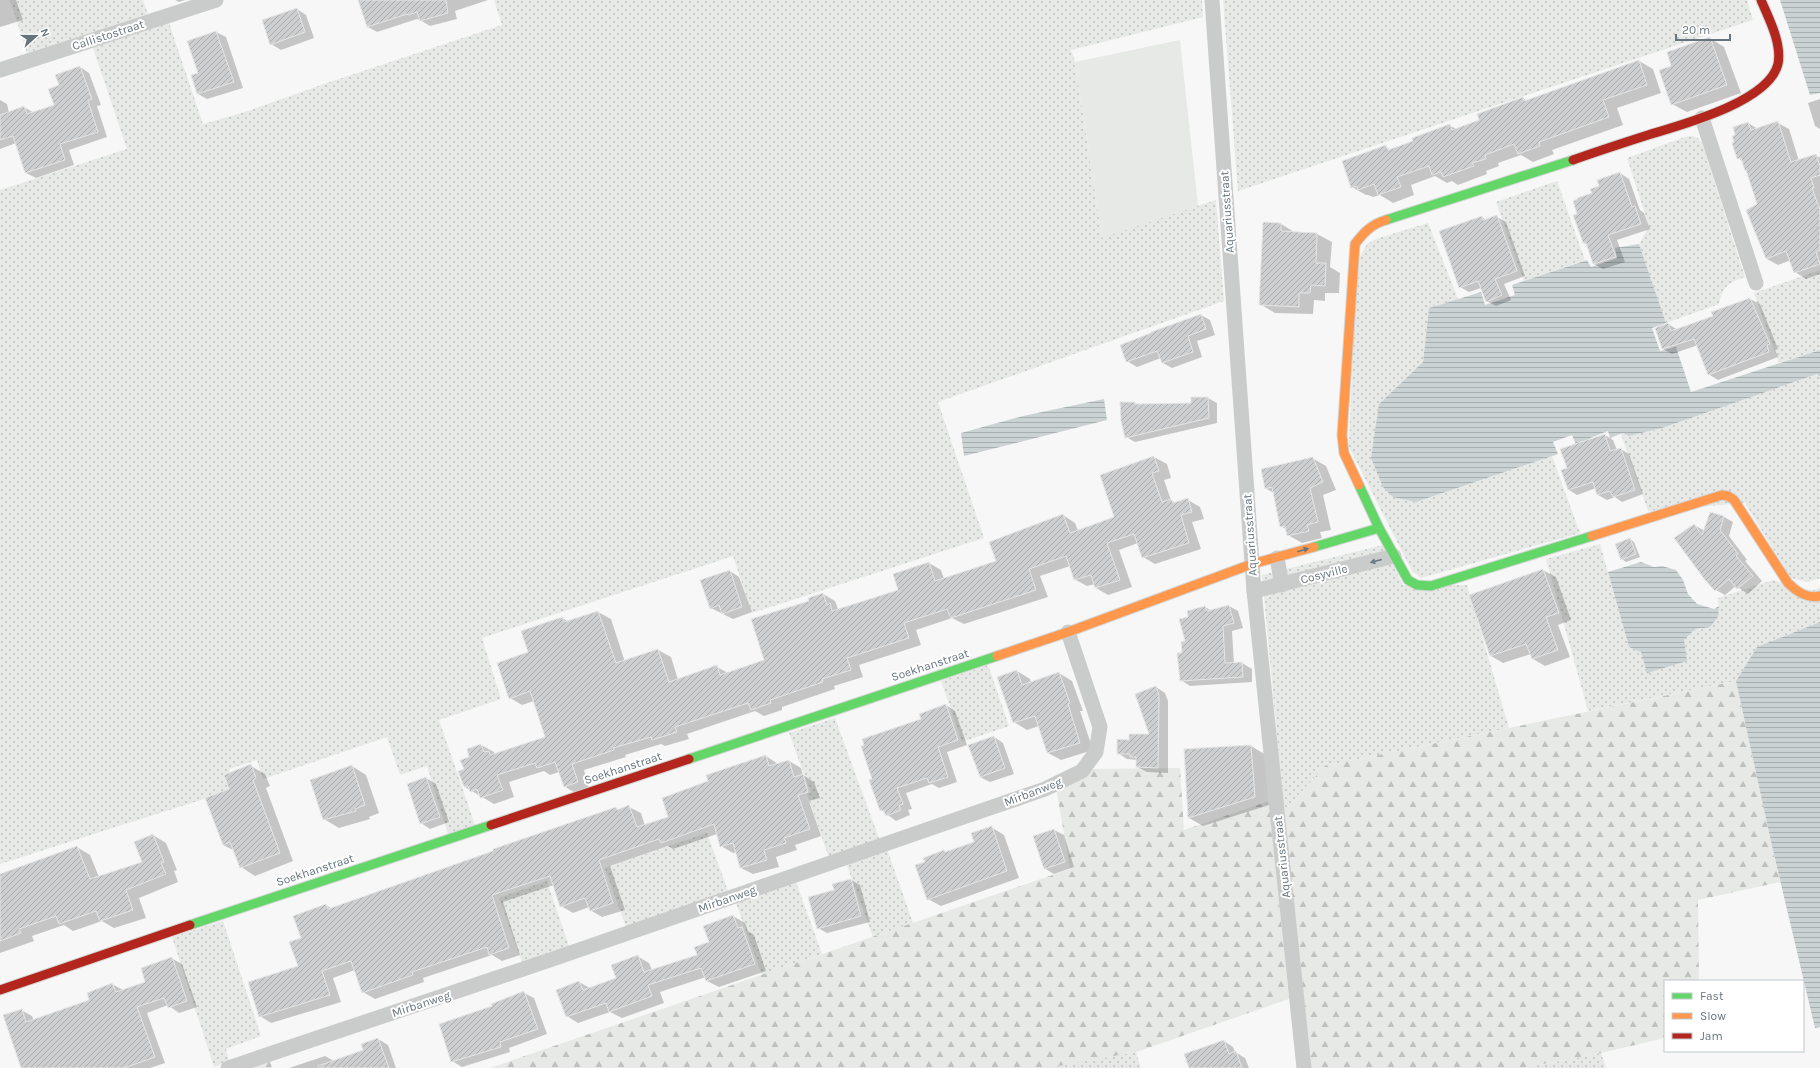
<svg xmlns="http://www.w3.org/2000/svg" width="1820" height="1068" viewBox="0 0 1820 1068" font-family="Karla,sans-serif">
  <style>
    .grass { fill: url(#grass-dots) }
    .forest { fill: url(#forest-firs) }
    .garden { fill: #e6e9e5 }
    .water { fill: url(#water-rules) }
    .shadow { fill: #0003 }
    .building { fill: url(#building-hatch); stroke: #e6e6e6 }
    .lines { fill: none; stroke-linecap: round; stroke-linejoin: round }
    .fast-casing { stroke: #d3d4d4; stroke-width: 11 }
    .slow-casing { stroke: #d3d4d4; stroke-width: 11 }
    .jam-casing { stroke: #d3d4d4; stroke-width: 11 }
    .street { stroke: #cacccc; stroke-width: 15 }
    .fast { stroke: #63d668; stroke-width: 9 }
    .slow { stroke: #ff974d; stroke-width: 9 }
    .jam { stroke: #b3261e; stroke-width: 9 }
    .oneway { fill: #66757d }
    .oneway2 { fill: #6b7981 }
    .labels { text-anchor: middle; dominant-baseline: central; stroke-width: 4; stroke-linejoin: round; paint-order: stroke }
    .street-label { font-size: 12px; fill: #66757d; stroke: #fff }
  </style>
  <defs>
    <pattern id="grass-dots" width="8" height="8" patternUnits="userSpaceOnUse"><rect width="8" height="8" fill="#e6e9e5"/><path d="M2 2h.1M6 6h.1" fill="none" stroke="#bec1bf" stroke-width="1.8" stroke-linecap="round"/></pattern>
    <pattern id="forest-firs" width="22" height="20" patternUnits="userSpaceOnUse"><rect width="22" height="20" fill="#e6e9e5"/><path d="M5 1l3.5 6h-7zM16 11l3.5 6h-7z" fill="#bec1bf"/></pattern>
    <pattern id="water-rules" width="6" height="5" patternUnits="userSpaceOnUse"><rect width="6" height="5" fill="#cad2d4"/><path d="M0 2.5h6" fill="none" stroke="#a8afb1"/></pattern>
    <pattern id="building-hatch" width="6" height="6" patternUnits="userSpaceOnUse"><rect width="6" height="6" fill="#cdcecf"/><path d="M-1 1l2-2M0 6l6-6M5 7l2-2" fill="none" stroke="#aaacad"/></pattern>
  </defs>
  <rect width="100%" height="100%" fill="#f7f7f7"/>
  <g class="grass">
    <path d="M10,0H143L148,14L27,53Z"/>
    <path d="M494,0H1202L1203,17L1071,50L1075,62L1102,237L1216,200L1224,301L938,402L984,538L752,613L733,556L482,638L501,699L439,720L475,825L448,834L427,766L400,775L387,737L263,779L257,760L229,769L235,789L0,864V190L127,149L93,48L169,23L203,124L245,112L327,83L502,25Z"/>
    <path d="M1223,0H1747L1753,20L1238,191Z"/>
    <path d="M1692,136L1698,138L1702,143L1745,277C1728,283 1723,286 1719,304L1666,323L1639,244L1649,226L1627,158L1685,137Z"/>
    <path d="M1557,181L1585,260L1524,281L1496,202Z"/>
    <path d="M1428,223L1458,299L1429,308L1423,362L1379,404L1416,502L1552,456L1580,533L1421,578L1412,571L1349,447L1356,264L1367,244L1376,239Z"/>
    <path d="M1820,270V350L1779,363L1754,293Z"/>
    <path d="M1817,374L1820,377V578L1808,582L1791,578L1745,503L1648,511L1621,434L1623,433L1629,436L1662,428Z"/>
    <path d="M1600,544L1629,647L1684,640L1695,629H1701L1718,617L1719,606L1718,598L1773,580L1808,592L1820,588V622L1757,647L1736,681L1588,711L1546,559Z"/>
    <path d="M1383,545L1403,585H1467L1509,728L1325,766L1284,811L1262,575Z"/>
    <path d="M988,665L1009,726L962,742L941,681Z"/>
    <path d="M835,718L880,841L829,858L807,794L811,793L789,733Z"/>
    <path d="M707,833L728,891L626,927L605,868Z"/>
    <path d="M887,849L913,923L873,937L846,863Z"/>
    <path d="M547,881L570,949L523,965L499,898Z"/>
    <path d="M796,882L822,954L762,975L736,903Z"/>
    <path d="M223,921L261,1036L226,1049L229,1061L214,1067L172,937Z"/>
    <path d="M1136,1052L1141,1068H1048L1050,1067Z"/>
    <path d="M1601,1053L1606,1068H1523Z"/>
  </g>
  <g class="forest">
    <path d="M1736,681L1780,882L1698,900L1699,981H1665V1038L1601,1053L1523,1068H1311L1284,811L1325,766Z"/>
    <path d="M1180,768L1184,830L1269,801L1289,999L1136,1052L1048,1068H490L1070,869L1056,787L1092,769Z"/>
    <path d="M269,1058L272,1068H241Z"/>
  </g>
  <path class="garden" d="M1180,40L1198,206L1102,238L1075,62Z"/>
  <g class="water">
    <path d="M1780,0H1820V93L1810,95Z"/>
    <path d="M1639,244L1666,323L1652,328L1660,351L1676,347L1691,392L1820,350V377L1817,374L1662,428L1629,436L1623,433L1610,438L1608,431L1590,438L1591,442L1577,447L1572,435L1553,442L1558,454L1416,502L1393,497L1383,487L1371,458L1379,404L1423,362L1429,308L1481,292L1485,305L1515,295L1512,285L1587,260L1591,267L1617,258L1615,248Z"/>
    <path d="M1104,399L1107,420L964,456L961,433L1023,416Z"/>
    <path d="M1641,562L1654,567L1662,566L1676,570L1683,580L1688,594L1697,604L1714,609L1719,606L1718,617L1710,627L1695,629L1684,640L1687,661L1647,673L1641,652L1629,647L1608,572Z"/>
    <path d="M1820,622V1027L1815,1028L1772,846L1736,681L1757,647Z"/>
  </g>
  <g class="shadow">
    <path d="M0,0H16L23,20L0,27Z"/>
    <path d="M175,0H185L179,2Z"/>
    <path d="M359,0H488L455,11L457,19L430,26L420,20L417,19L377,32L368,27Z"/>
    <path d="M297,9L306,15L314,38L281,50L271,44Z"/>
    <path d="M216,32L226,37L243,88L207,99L198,94L192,76L200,74Z"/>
    <path d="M1710,38L1724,47L1741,93L1687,112L1672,104L1673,67Z"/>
    <path d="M1639,61L1653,69L1661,93L1617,108L1623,125L1552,150L1554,154L1533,162L1521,155L1498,163L1499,166L1486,171L1487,174L1458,185L1452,181L1447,183L1435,176L1411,185L1414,195L1393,203L1380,195L1373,197L1368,195H1366L1352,187L1386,147L1391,150L1450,126L1457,129L1481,121L1523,98L1527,101Z"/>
    <path d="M80,67L89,73L101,105L97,106L107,137L69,150L74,165L36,178L26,173L16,143L0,149V100L7,104L9,113L24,107L34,113L55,105L60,86Z"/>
    <path d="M1820,99V129L1815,126L1808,103Z"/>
    <path d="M1748,123L1758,129L1778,123L1789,129L1799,161L1816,155L1820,158V274L1806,279L1795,272L1791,260L1778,265L1767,259L1758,205L1748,171L1743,162L1738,158Z"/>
    <path d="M1620,173L1629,179L1640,210L1644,213L1650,229L1617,240L1625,262L1603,269L1594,264L1587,245L1584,243L1579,214L1593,193Z"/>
    <path d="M1481,217L1487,220L1497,217L1506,222L1525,276L1504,284L1511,300L1496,306L1486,301L1481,288L1469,292L1460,287Z"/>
    <path d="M1264,223L1281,224L1296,233L1317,234L1332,242L1330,267L1340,273L1339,293H1325V301L1314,300L1313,314L1275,313L1260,304Z"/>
    <path d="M1750,299L1760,304L1778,349L1775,350L1778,357L1718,380L1708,374L1698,345L1672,354L1663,349L1656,328L1668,324L1678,330L1714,317L1712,313Z"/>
    <path d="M1201,315L1210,320L1215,335L1197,341L1202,357L1172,368L1163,363L1161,358L1137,367L1127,361Z"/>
    <path d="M1192,398H1208L1217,403V423L1135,442L1126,437L1135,403L1138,405L1192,404Z"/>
    <path d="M1605,435L1613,440L1617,450L1621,449L1629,454L1643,494L1622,502L1615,497L1607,500L1598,495L1596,488L1577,495L1569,490L1562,470L1568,468Z"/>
    <path d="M1154,457L1167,464L1171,478L1164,480L1171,500L1176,503L1188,500L1200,507L1204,519L1192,522L1201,549L1155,564L1143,557L1138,543L1119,550L1132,587L1108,595L1096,588L1095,584L1087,586L1074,579L1070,566L1040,576L1048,597L964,624L952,618L916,630L921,645L859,665L863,677L834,686L835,689L782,707V710L764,716L755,711L687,734L689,739L665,746L661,744L625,755L626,757L584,770L589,789L577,794L564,786L559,772L550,775L544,771L509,782L514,797L494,804L465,787V769L470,757L481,745L494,752V755L546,737L534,701L522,705L510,698L530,653L562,618L569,622L598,612L611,619L625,662L658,650L671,657L678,680L717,667L728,673L765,660L810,602L823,594L835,601L838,609L840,610L900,591L929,563L941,570L944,579L997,562L1063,515L1075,523L1078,531L1115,518Z"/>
    <path d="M1312,458L1326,466L1336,490L1323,495L1331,530L1320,532L1322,538L1302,543L1288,535L1287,530L1281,526L1274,493L1265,488Z"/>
    <path d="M1724,517L1733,522L1729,536L1747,560L1745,561L1762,581L1748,594L1736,586L1725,595L1716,590L1694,525L1705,531Z"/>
    <path d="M1630,539L1634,542L1640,557L1626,562L1622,559Z"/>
    <path d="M1543,570L1556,577L1571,620L1558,625L1570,657L1545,666L1533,659L1531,654L1503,663L1491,656Z"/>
    <path d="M730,571L739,577L752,612L733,619L711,608Z"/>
    <path d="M1229,606L1238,611L1243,628L1232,631L1234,664L1242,663L1252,669V682L1190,686L1181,680L1183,654L1186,642L1190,617L1205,607L1212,611Z"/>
    <path d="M1017,671L1030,679L1031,683L1059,673L1072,681L1083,711H1080L1093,750L1061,760L1048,753L1039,726L1027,730L1014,722Z"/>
    <path d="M1156,687L1165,693L1168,701V773L1147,772L1137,767V760L1127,759L1118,753L1130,741L1150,735Z"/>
    <path d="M946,705L955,711L967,745L947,752L957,782L939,788L932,784L906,793L912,809L908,810L910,815L896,821L881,810L922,719Z"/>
    <path d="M994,737L1003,743L1014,774L990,782L980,777Z"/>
    <path d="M1251,746L1266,755L1269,805L1203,826L1189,818L1185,750Z"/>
    <path d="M766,756L778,764L789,761L801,768L803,775L814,782L820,798L809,801L821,836L795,845L797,850L776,857L779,867L753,874L741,868L737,852L733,853L721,846L717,834L673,849L668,846L610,866L625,910L602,917L590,910L589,907L573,913L561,906L554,885L503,902L520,955L502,961L492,955L423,978L424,982L375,999L363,992L355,970L333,978L341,1002L271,1023L260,1016L299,967L302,938L326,905L332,909L616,808L619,810L629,807L641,813L645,826L670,817L710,782Z"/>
    <path d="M251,766L265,774L270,786L266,788L293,861L255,876L241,867L235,851L223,845L230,790Z"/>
    <path d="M352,766L366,775L379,813L369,817L370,819L339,828L324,819Z"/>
    <path d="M426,778L436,784L449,822L430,829L421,823Z"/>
    <path d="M991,827L1004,835L1019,878L941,906L928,899L926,863L944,851L947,853L976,843Z"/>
    <path d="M1054,830L1064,835L1074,867L1054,874L1044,868Z"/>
    <path d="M153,835L166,843L177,870L174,871L178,882L139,898L146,918L114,928L102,921L73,931L64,925L32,936L34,941L0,953V874L77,847L90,855L99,877L144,863Z"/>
    <path d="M851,880L860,885L870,922L827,933L818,928L835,891Z"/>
    <path d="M733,916L745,923L748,931L754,935L766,971L719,987L707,981L706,977L660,992L664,1003L622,1018L610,1012L578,1023L567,1016L579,982L590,988L617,978L637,956L649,963L652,970L698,955Z"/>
    <path d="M171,958L182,964L197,1007L179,1013L168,1005L147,1013L165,1063L150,1068H34L21,1010L32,1016L34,1021L91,1000L88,993L112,984L123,990L147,982Z"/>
    <path d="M524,993L534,998L547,1034L509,1048L510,1052L462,1067L452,1061L493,1007Z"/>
    <path d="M378,1039L388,1045L396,1068H289L325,1056L334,1061L364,1051Z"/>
    <path d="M1224,1041L1233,1047L1235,1052L1245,1058L1249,1068H1190Z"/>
  </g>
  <g class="building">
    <path d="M358,0H446L448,13L420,21L417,12L408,15L407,14L367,27Z"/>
    <path d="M297,8L305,32L270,45L262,20Z"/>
    <path d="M216,31L234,82L197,94L191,75L198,73L187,41Z"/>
    <path d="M1710,37L1727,85L1671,105L1659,70L1671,66L1667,52Z"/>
    <path d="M1639,60L1647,85L1603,100L1609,117L1539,142L1540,146L1518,154L1514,144L1485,155L1486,159L1472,163L1474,166L1443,177L1441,172L1432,175L1429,166L1397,177L1401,187L1378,195L1374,184L1358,190L1357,186L1351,188L1342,161L1386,145L1388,150L1413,141L1412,138L1450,124L1452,130L1479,120L1477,114L1523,97L1524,101Z"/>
    <path d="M80,66L92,99L88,101L98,132L60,144L65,160L25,173L13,136L0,140V115L24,106L27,114L54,105L48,89L59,85L55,75Z"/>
    <path d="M1778,121L1791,162L1816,154L1820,166V175L1811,178L1814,188H1812L1820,210V250L1816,252L1820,264L1794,273L1786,251L1766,259L1746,210L1757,204L1746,170L1745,171L1741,158L1737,159L1732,143L1734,142L1732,136L1735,135L1733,127L1748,122L1751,130Z"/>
    <path d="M1620,172L1632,207L1635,206L1641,224L1608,235L1616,257L1593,264L1586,243H1583L1573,215L1577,214L1573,201L1578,199L1577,198L1592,193L1590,189L1599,186L1597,180Z"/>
    <path d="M1497,215L1517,271L1495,279L1502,295L1486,302L1478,281L1459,288L1439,231L1482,216L1483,220Z"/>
    <path d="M1263,222L1281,223V231L1317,233L1316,263H1326L1325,286L1311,285L1310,293H1299V307L1259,305Z"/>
    <path d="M1750,298L1770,344L1767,345L1769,352L1708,375L1694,339L1662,349L1655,328L1668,323L1671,331L1713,316L1711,312Z"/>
    <path d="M1201,314L1206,329L1188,336L1193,352L1162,363L1157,351L1126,362L1120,345L1151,333V332Z"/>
    <path d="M1191,397H1208L1209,418L1125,438L1121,421L1120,402H1135V404L1191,403Z"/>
    <path d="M1605,434L1610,451L1621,448L1635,490L1613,497L1610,491L1597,495L1593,482L1568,490L1561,470L1567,468L1560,449Z"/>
    <path d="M1154,456L1159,471L1152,473L1162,502L1171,499L1173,503L1188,498L1192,512L1181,515L1189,543L1142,558L1134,534L1107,543L1120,580L1095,588L1091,575L1074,580L1066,556L1029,569L1036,590L951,618L947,609L904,623L909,638L847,658L851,670L822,679L823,682L770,700L771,703L751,710L748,703L675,727L677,732L652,740L651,737L613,748L614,750L572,764L578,782L564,787L555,762L537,768L535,763L497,775L503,790L480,798L477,789L470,792L468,786L464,787L458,771L464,769L460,760L469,757L467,749L481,744L484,752L489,751L490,755L545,737L530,691L509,699L497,663L528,652L521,631L562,617L564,622L598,611L616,663L658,649L669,682L717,665L720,675L764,660L751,619L809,601L808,598L823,593L827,605L830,603L832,611L898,590L893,574L929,562L935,581L996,561L989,542L1063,514L1070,533L1114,517L1100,475Z"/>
    <path d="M1313,457L1323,482L1310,488L1318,522L1307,525L1309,531L1287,536L1285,526L1280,527L1272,487L1265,489L1261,469Z"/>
    <path d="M1710,512L1724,516L1720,530L1738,554L1736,556L1753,576L1737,589L1729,579L1715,591L1705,580L1674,538L1694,524L1702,535Z"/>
    <path d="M1630,538L1636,554L1621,560L1615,544Z"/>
    <path d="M1543,569L1559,613L1546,617L1558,650L1532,659L1526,644L1490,656L1469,595Z"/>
    <path d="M730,570L742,607L722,614L719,605L710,609L700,580Z"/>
    <path d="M1229,605L1234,623L1223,626L1225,663L1242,662L1243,677L1180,681L1177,653H1182L1181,642L1185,641L1179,619L1188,617L1187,611L1205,606L1207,611Z"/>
    <path d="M1017,670L1022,685L1059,672L1070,703L1068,704L1080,743L1047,753L1035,716L1013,723L997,677Z"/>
    <path d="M1156,686L1159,695L1158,768L1136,767V757H1130V754H1117V739L1129,740V734H1149L1135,694Z"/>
    <path d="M946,704L958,740L938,747L948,777L929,783L927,778L897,788L903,804L899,805L901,810L886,816L883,810L880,811L869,780L872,779L861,746L864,745L862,739L921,719L919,714Z"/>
    <path d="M994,736L1005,768L980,777L968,745Z"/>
    <path d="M1251,745L1255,797L1188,818L1184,749Z"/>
    <path d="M766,755L769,766L789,760L794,777L803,774L808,792L798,795L810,829L784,838L786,843L764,850L767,860L740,868L733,843L720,847L714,824L661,843L659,839L599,860L613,903L590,911L585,898L560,907L550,876L492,895L509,948L489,955L487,947L412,972L413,975L362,993L351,961L322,971L330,995L259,1017L248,982L298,966L289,942L301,938L293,916L326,904L328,909L493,851V849L616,807L617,810L629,805L637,827L668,817L662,798L708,781L706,775Z"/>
    <path d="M251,764L256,778L253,780L280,853L240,868L230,842L223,845L205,798L229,789L224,775Z"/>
    <path d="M352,765L365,805L355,809L356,811L323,820L310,780Z"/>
    <path d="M426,777L440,817L420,824L407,784Z"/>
    <path d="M992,826L1007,871L927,900L915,865L925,862L923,858L944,850L945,852L974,842L971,833Z"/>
    <path d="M1054,829L1065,862L1044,869L1033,836Z"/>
    <path d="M153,834L164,862L161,863L166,874L126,890L133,910L100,921L96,911L59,924L56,916L19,929L21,933L0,941V874L77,846L90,879L142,862L134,842Z"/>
    <path d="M851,879L861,916L817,929L808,897L834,890L832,884Z"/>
    <path d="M733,915L738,928L742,927L755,964L706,981L701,968L648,985L652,996L609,1012L606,1003L566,1017L556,990L579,981L583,990L616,978L611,965L638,955L644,972L697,955L694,947L709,942L703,926Z"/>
    <path d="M172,957L187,1001L168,1008L164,998L137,1007L155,1057L124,1068H21L3,1015L22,1009L26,1022L89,1000L87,993L112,983L116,992L145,982L141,968Z"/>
    <path d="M524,991L538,1029L500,1042L501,1047L451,1062L439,1024L492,1006L491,1004Z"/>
    <path d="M378,1038L389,1068H319L318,1066L363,1050L361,1044Z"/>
    <path d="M1224,1040L1229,1054L1236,1051L1242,1068H1189L1184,1054Z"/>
  </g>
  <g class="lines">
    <defs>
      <g id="fast">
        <path d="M1386,220L1573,160"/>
        <path d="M1359,485L1379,528L1408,580L1417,585L1431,586L1592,536"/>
        <path d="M1314,547L1379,528"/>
        <path d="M689,759L997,656"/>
        <path d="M190,925L491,825"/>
      </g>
      <g id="slow">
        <path d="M1359,485L1344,453L1342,435L1355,244C1364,232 1372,224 1386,220"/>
        <path d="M1592,536L1722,495L1728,496L1734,500L1788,583C1797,592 1807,599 1820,596"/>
        <path d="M997,656L1068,632L1252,564L1314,547"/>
      </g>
      <g id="jam">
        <path d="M1573,160C1598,151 1623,143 1648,135C1681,125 1769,102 1778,64C1782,43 1769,19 1761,0"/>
        <path d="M491,825L689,759"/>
        <path d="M0,990L190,925"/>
      </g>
    </defs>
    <use href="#fast" class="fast-casing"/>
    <use href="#slow" class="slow-casing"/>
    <use href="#jam" class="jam-casing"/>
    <g class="street">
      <path d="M1212,0L1254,591L1304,1068"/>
      <path d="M0,70L216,0"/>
      <path d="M1702,118L1756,283"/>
      <path d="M1277,558L1282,585"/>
      <path d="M1254,591L1394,556"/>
      <path d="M228,1068L547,961L946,823L1045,789L1082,771L1096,752L1100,727L1068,632"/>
    </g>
    <use href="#fast" class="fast"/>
    <use href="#slow" class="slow"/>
    <use href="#jam" class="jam"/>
  </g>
  <defs><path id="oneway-solid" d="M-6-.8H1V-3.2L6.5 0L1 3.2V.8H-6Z"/></defs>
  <use class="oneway" href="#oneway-solid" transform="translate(1303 550) rotate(-16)"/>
  <use class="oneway2" href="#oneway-solid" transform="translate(1376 561) rotate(165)"/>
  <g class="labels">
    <g class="street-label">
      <text transform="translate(108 35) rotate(-18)">Callistostraat</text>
      <text transform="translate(1227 212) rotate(-94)">Aquariusstraat</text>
      <text transform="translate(1250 535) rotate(-94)">Aquariusstraat</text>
      <text transform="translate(1324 574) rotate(-14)">Cosyville</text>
      <text transform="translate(930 665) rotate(-18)">Soekhanstraat</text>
      <text transform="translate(623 768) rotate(-18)">Soekhanstraat</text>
      <text transform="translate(1033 792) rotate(-21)">Mirbanweg</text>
      <text transform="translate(1282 857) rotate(-96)">Aquariusstraat</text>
      <text transform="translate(315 870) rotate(-18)">Soekhanstraat</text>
      <text transform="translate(727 899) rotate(-19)">Mirbanweg</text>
      <text transform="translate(421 1004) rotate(-18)">Mirbanweg</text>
    </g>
  </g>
  <rect x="1664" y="980" width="140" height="72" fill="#ffffff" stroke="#c2c8cb"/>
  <rect x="1672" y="993" width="20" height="6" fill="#63d668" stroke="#c2c8cb"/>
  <text x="1700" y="1000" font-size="12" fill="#66757d">Fast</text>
  <rect x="1672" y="1013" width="20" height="6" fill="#ff974d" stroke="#c2c8cb"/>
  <text x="1700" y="1020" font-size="12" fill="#66757d">Slow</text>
  <rect x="1672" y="1033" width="20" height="6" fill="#b3261e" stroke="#c2c8cb"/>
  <text x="1700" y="1040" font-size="12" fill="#66757d">Jam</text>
  <g transform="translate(36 36) rotate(69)" stroke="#ffffff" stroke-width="3" paint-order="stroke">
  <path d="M0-3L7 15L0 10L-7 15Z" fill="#66757d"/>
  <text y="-6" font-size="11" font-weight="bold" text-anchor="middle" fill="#66757d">N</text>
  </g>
  <path d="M1676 34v6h54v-6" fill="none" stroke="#66757d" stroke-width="2"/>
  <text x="1682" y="34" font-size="12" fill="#66757d" stroke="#ffffff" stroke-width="3" paint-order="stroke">20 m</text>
</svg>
